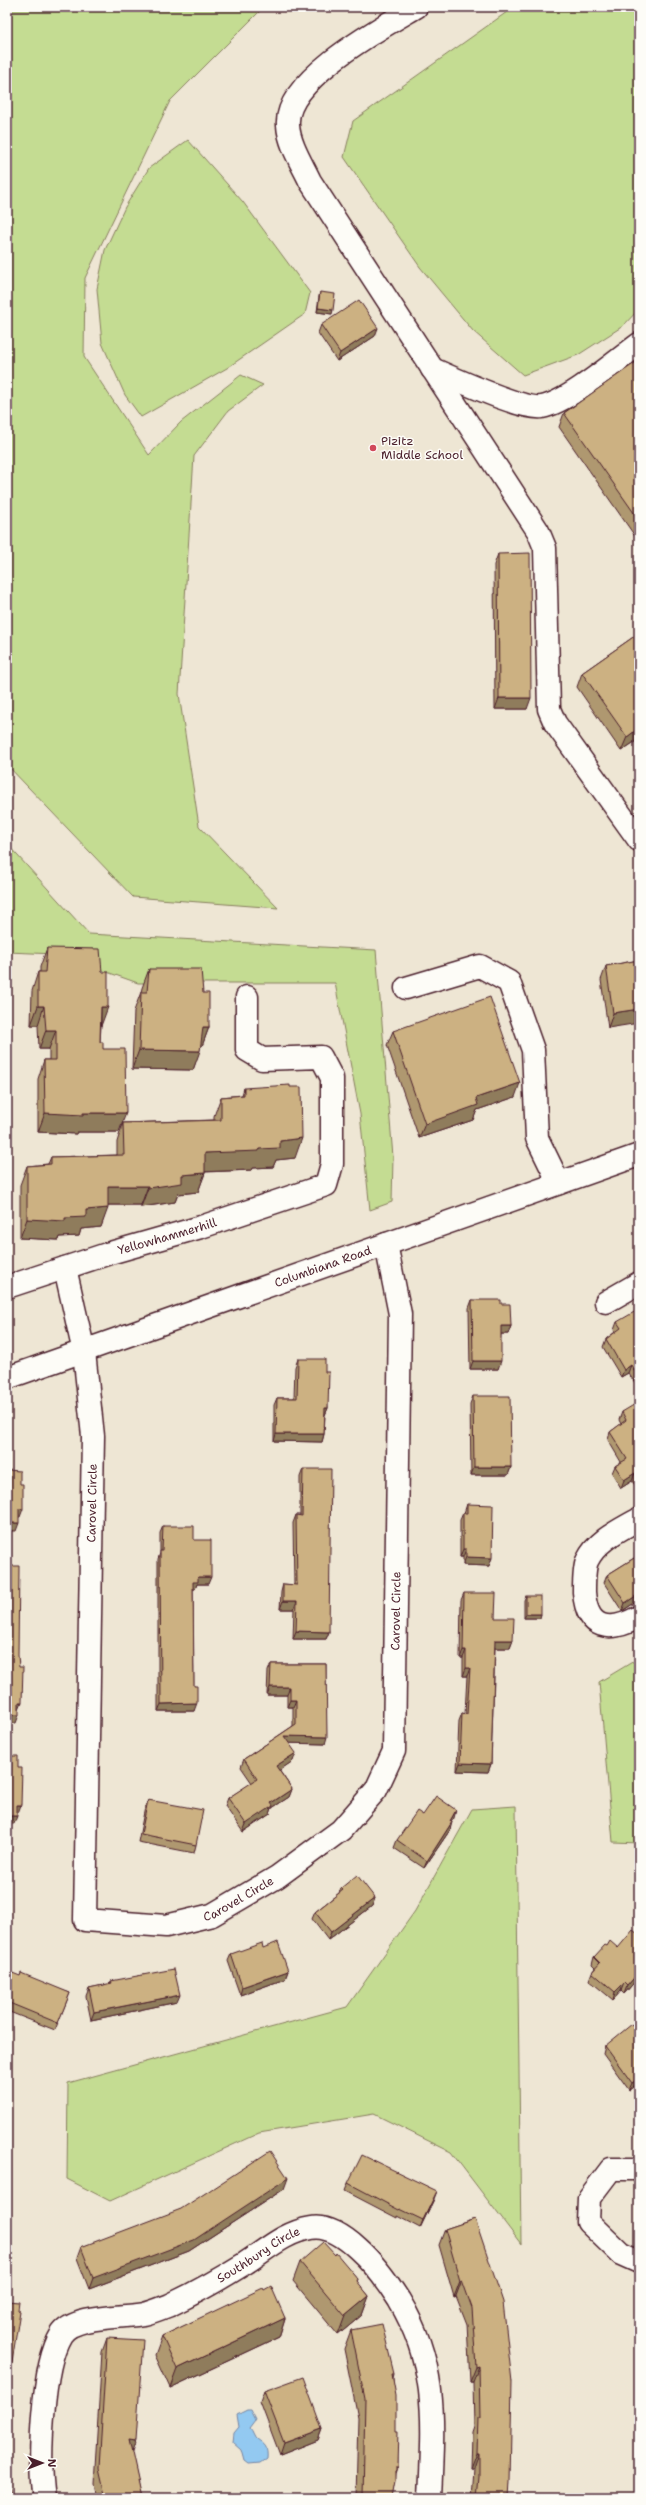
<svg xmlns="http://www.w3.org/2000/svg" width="646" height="2505" viewBox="0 0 646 2505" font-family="'Shantell Sans',sans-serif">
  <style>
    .green { fill: #c4dc92; stroke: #877e5e }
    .water { fill: #93c9f1; stroke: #7685a2 }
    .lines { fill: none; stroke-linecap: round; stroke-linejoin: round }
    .minor-casing { stroke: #4a1f2b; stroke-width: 25 }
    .major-casing { stroke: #4a1f2b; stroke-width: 25 }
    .minor { stroke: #fdfcf7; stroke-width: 22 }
    .major { stroke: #fdfcf7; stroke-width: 22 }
    .wall { fill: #af9870; stroke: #4a1f2b }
    .shaded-wall { fill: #8f7c5b; stroke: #4a1f2b }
    .building { fill: #ccb182; stroke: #4a1f2b }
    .poi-dot { fill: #d1495b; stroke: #fdfcf7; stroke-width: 1.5 }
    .labels { text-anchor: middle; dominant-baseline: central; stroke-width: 3; stroke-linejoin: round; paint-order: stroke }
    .poi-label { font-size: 12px; fill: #4a1f2b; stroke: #fdfcf7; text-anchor: start }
    .street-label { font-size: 12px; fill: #4a1f2b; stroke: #fdfcf7 }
  </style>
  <rect width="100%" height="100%" fill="#eee6d4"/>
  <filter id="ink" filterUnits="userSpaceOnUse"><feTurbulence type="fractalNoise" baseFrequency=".025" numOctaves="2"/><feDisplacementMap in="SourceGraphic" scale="8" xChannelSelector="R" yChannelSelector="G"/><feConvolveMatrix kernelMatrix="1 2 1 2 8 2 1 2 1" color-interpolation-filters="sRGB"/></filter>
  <g filter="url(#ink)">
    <g class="green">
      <path d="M7,7H264L170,101L85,278L84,357L149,455L181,422L241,375L263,385L228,411L194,456L179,694L199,826L278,908L133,897L7,765Z"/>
      <path d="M514,7H630L639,18V309L623,326L578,355L523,375L473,331L420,267L344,157L353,121Z"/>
      <path d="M188,140L243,202L310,293L305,314L227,368L141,417L125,395L102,343L97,289L105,250L125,207L149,168Z"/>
      <path d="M7,844L89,934L376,950L393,1157L392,1202L370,1210L360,1114L335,983H138L56,954L7,952Z"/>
      <path d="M639,1658V1843L613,1842L599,1682Z"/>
      <path d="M516,1806L521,2244L451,2152L374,2114L259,2133L110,2201L67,2179L68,2083L347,2007L415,1911L472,1809Z"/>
    </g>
    <path class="water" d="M247,2410H251L256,2420L250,2428C253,2431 254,2437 257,2439C265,2445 268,2446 267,2458L260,2463L249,2464L245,2461L242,2450L233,2442L234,2433L239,2427L237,2415Z"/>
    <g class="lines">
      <defs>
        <g id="minor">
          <path d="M416,7C382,27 284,80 288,125C289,144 302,164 310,181L538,531L545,548L549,709L555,723L639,840"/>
          <path d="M432,369C454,378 521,410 542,407C568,402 616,361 639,344"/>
          <path d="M406,988L480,966L509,982L533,1050L537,1138L559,1183"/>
          <path id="s1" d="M65,1268L84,1352L93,1436L85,1920L166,1926L212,1915L277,1877L341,1830L376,1790L394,1751L400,1314L386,1244"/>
          <path id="s2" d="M7,1287L110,1253L201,1227L326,1185L332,1164V1078L321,1057L262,1059L247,1050V997"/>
          <path d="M606,1302L639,1283"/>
          <path d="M639,1519C620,1530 597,1540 587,1561C584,1569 584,1583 584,1592C587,1630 609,1633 639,1617"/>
          <path d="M639,2169H611L589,2198L588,2222L621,2254L639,2262"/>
          <path id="s3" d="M44,2498C38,2461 42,2366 61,2335C73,2315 123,2318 144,2314C153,2312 162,2308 170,2305C195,2293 220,2279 244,2264C266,2250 285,2232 311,2228C329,2225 346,2238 358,2249C375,2264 387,2281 399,2300C439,2367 433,2424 430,2498"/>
        </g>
        <g id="major">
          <path id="s4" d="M7,1378L639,1155"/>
        </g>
      </defs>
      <use href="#minor" class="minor-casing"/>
      <use href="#major" class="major-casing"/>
      <use href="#minor" class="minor"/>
      <use href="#major" class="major"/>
    </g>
    <g class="wall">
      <path d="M320,292L332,314L317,312L319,296Z"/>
      <path d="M321,325L375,336L337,361L318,333Z"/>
      <path d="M639,360V538L637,539L559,427L564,413Z"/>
      <path d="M498,554L527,709H495L494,565Z"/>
      <path d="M639,633V739L621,751L577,687L582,673Z"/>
      <path d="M47,948L101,1026L100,1042L103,1049L119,1132H77L76,1134L38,1132V1079L44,1060H49V1049H39L38,1025H31L32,991L38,972H40V967Z"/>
      <path d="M639,960L608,1028L601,980L606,966Z"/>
      <path d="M149,969L203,993L209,1027L202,1046H201L193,1070L132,1069L134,1011L141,992L142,988Z"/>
      <path d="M393,1031L515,1097L477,1110L473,1120L419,1138L387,1045Z"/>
      <path d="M244,1088L295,1158L276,1160L273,1167L253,1168L252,1170L205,1172V1173L198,1192L178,1194L175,1202L141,1207V1205H108L101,1227L81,1229L79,1236L59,1237L58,1240L20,1238V1185L27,1166L48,1164L51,1157L117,1155V1142L123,1123L214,1120V1116L221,1097L242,1095Z"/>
      <path d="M472,1300L501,1304L511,1326L508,1334H501L498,1369H470L469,1308Z"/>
      <path d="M639,1316V1382L636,1384L628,1373L621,1377L603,1347L606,1339L615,1332L614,1330L617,1322Z"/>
      <path d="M298,1359L325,1372L328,1408L325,1415L324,1434L322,1442L274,1441V1405L277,1398H294L295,1367Z"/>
      <path d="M473,1396L511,1467L508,1475H471L470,1404Z"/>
      <path d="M639,1406V1488L638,1489L632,1481L621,1488L612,1473L615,1466L621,1462L608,1440L610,1432L621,1424L619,1420L622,1412Z"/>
      <path d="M303,1469L329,1632L326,1639H293L294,1609H280L281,1592L283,1584L294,1585L293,1523L296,1515H300V1477Z"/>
      <path d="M467,1504L489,1566L463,1565V1557H460V1520L463,1513H464Z"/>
      <path d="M163,1526L194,1540L208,1584H197L195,1589H193L194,1711H158V1559L160,1553V1533Z"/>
      <path d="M639,1555V1600L622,1611L604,1583L607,1575Z"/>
      <path d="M464,1593L495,1618L513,1640L510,1648H495L491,1764L488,1772L457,1771L459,1721L462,1713L465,1714L467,1676H463V1658H460L461,1600Z"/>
      <path d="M526,1596L540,1618H524V1600Z"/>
      <path d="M271,1664H326L325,1744L289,1743L293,1761L279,1770L292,1789L289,1797L272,1808L270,1814L243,1832L225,1806L228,1798L252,1783L241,1767L244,1759L293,1726V1707H287V1695H267L268,1671Z"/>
      <path d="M148,1800L196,1845L194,1853L138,1842L145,1807Z"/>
      <path d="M423,1815L454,1818L451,1822L450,1830L424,1868L394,1848L397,1840Z"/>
      <path d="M341,1888L375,1898L372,1906L328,1940L312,1919L315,1912L339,1893Z"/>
      <path d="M639,1935V1977L624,1994L621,1991L613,2000L589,1980L592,1972L595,1968L592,1965L594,1957L607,1946L618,1948Z"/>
      <path d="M263,1948L288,1971L285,1979L240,1995L228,1961L231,1954Z"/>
      <path d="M20,1976L70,1993L55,2030L7,2011V1981Z"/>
      <path d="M111,1981L177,2002L91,2020L86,1996L89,1988L110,1984Z"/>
      <path d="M605,2046L639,2083L629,2090L603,2054Z"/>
      <path d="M348,2183L434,2199L420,2228L397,2216V2218L345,2191Z"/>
      <path d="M284,2189L189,2251L89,2289L77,2258L81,2247Z"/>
      <path d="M475,2219L509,2498H472L474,2468H471L472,2433L474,2427L473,2382H470L467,2324L456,2296L454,2297L439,2245L445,2229Z"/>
      <path d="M335,2255L358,2279L357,2282L369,2296L362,2315L338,2335L293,2281L300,2262Z"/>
      <path d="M264,2290L285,2318L279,2337L170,2388L155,2355L162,2336Z"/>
      <path d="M351,2330L394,2374L393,2378L397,2466L395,2473L392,2498H356L358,2418L344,2349Z"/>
      <path d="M107,2338L131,2452L142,2498H97L94,2483L102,2352Z"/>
      <path d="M264,2391L322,2429L318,2440L280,2455L260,2402Z"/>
    </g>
    <g class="shaded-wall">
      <path d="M318,308L333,310L332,314L317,312Z"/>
      <path d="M378,328L375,336L337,361L340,353Z"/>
      <path d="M499,698H531L527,709H495Z"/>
      <path d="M639,728V739L621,751L627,737Z"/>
      <path d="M38,1006H44L38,1025H31Z"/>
      <path d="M101,1007H108L101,1026Z"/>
      <path d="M639,1009V1023L608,1028L613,1013Z"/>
      <path d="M203,1027H209L202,1046H196Z"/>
      <path d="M46,1030H56L49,1049H39Z"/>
      <path d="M139,1050L200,1051L193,1070L132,1069Z"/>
      <path d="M520,1083L515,1097L477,1110L473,1120L419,1138L425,1124L476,1098Z"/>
      <path d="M45,1113H126L119,1132H77L76,1134L38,1132Z"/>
      <path d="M302,1138L295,1158L276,1160L273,1167L253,1168L252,1170L198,1172L205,1153L259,1149L280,1141Z"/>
      <path d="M205,1173L198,1192L178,1194L175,1202L141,1207L148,1188L182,1175Z"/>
      <path d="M108,1186H148L141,1205H101Z"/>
      <path d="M108,1208L101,1227L81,1229L79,1236L59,1237L58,1240L20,1238L27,1219L65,1218L86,1210Z"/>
      <path d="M501,1326H511L508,1334H498Z"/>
      <path d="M473,1361H501L498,1369H470Z"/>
      <path d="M631,1365L628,1373L621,1377L624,1370Z"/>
      <path d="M638,1376H639V1382L636,1384Z"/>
      <path d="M325,1408H328L325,1415H322Z"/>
      <path d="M276,1434H324L322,1442L274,1441Z"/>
      <path d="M474,1467H511L508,1475H471Z"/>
      <path d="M635,1473L632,1481L621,1488L624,1480Z"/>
      <path d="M19,1509H23L20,1517H16Z"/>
      <path d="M7,1523H19L16,1531H7Z"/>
      <path d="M463,1549H466L463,1557H460Z"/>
      <path d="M466,1557L492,1558L489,1566L463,1565Z"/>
      <path d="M198,1577H211L208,1584H197L195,1589H191L193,1582Z"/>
      <path d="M639,1594V1600L622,1611L625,1603Z"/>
      <path d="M283,1601H297L294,1609H280Z"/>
      <path d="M526,1614H541L540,1618H524Z"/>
      <path d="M296,1631L329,1632L326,1639H293Z"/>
      <path d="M495,1640H513L510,1648H492Z"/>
      <path d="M463,1650H466L463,1658H460Z"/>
      <path d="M466,1668H470L467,1676H463Z"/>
      <path d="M270,1687H290L287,1695H267Z"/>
      <path d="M290,1700H296L293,1707H287Z"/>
      <path d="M19,1702H22L19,1709H16Z"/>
      <path d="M197,1703L194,1711H158L161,1704Z"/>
      <path d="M7,1715H19L16,1723H7Z"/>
      <path d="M284,1736L327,1737L325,1744L281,1743Z"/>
      <path d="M296,1753L293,1761L274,1774L276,1766Z"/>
      <path d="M460,1763L491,1764L488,1772L457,1771Z"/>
      <path d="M292,1789L289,1797L272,1808L270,1814L243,1832L246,1824L271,1803Z"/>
      <path d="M17,1805H21L18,1813H14Z"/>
      <path d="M456,1810L454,1818L447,1828L450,1821Z"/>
      <path d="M7,1816H17L14,1824L7,1823Z"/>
      <path d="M452,1822L450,1830L424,1868L427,1861Z"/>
      <path d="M375,1898L372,1906L328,1940L331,1932Z"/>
      <path d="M288,1971L285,1979L240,1995L242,1987Z"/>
      <path d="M639,1972V1977L624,1994L627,1986Z"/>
      <path d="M624,1983L621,1991L613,2000L615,1992Z"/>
      <path d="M180,1995L177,2002L91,2020L94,2012Z"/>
      <path d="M639,2078V2083L629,2090L632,2083Z"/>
      <path d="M288,2178L284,2189L189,2251L89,2289L93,2278Z"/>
      <path d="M437,2191L434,2199L420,2228L423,2220Z"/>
      <path d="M462,2280L456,2296L454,2297L460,2281Z"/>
      <path d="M369,2296L362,2315L338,2335L345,2316Z"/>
      <path d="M285,2318L279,2337L170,2388L177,2369Z"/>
      <path d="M479,2366L473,2382H470L476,2367Z"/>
      <path d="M322,2429L318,2440L280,2455L284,2443Z"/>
      <path d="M129,2439L136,2440L131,2454Z"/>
      <path d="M477,2452H479L474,2468H471Z"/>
      <path d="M395,2466H397L390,2485Z"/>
    </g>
    <g class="building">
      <path d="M320,292L335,294L333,310L318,308Z"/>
      <path d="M359,300L378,328L340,353L321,325Z"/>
      <path d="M639,360V520L564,413Z"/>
      <path d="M530,553L531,698H499L498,554Z"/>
      <path d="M639,633V728L627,737L582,673Z"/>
      <path d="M47,948L100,949L102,972H108V1007H101L100,1042H103V1049H125L126,1113H83V1115L45,1113L44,1060H56V1030H46L44,1006H38V972H45Z"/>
      <path d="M639,960V1009L613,1013L606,966Z"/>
      <path d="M149,969H201L203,993H209V1027H203L200,1051L139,1050L141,992H147Z"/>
      <path d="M490,997L520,1083L476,1098L478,1105L425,1124L393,1031Z"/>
      <path d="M290,1085V1087H301L302,1138L280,1141V1148L259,1149V1151L205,1153V1173L182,1175V1183L148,1188V1186H108V1208L86,1210V1217L65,1218V1221L27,1219V1166L51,1164V1157L124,1155L123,1123L221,1120V1097L244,1095V1088Z"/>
      <path d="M472,1300H501V1304H510L511,1326H501V1361H473Z"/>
      <path d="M636,1311L639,1316V1376H638L631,1365L624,1370L606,1339L621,1328L617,1322Z"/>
      <path d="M298,1359H325V1372H329L328,1408H325L324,1434H276L277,1398H297Z"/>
      <path d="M473,1396H510L511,1467H474Z"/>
      <path d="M637,1403L639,1406V1479L635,1473L624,1480L615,1466L627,1459L610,1432L626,1420L622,1412Z"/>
      <path d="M303,1469H331L329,1632L296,1631L297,1601H283V1584L297,1585L296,1515L302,1516Z"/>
      <path d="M7,1470L20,1471V1484H23V1509H19V1523H7Z"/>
      <path d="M467,1504L493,1505L492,1558L466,1557V1549H463V1513H467Z"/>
      <path d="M163,1526H194V1540H211V1577H198V1582H193L194,1686H197V1703L161,1704L160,1551H162Z"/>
      <path d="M639,1555V1594L625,1603L607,1575Z"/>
      <path d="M7,1566H19L18,1655L19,1667H23L22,1702H19V1715H7Z"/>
      <path d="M464,1593H496L495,1618H514L513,1640H495L491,1764L460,1763L462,1713L467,1714L470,1668H466V1650H463Z"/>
      <rect x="526" y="1596" width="15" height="18"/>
      <path d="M271,1664H326L327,1737L284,1736L296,1753L276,1766L292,1789L271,1803L273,1806L246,1824L228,1798L257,1779L244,1759L296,1724V1700H290V1687H270Z"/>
      <path d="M7,1756H18V1768H22L21,1805H17V1816H7Z"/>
      <path d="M436,1796L456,1810L450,1821L452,1822L427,1861L397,1840L417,1811L423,1815Z"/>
      <path d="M148,1800L203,1810L196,1845L141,1834Z"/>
      <path d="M7,1856H9L7,1883Z"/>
      <path d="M357,1875L375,1898L331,1932L315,1912L343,1890L341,1888Z"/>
      <path d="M633,1930L639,1935V1972L627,1986L624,1983L615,1992L592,1972L600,1963L594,1957L605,1945L607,1946L610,1941L618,1948Z"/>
      <path d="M278,1942L288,1971L242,1987L231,1954L262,1943L263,1948Z"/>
      <path d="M174,1969L180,1995L94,2012L89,1988L112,1983L111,1981Z"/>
      <path d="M10,1972L20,1976L21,1973L70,1993L58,2023L7,2002V1981Z"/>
      <path d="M632,2024L639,2033V2078L632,2083L605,2046Z"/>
      <path d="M270,2151L288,2178L194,2240L93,2278L81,2247L181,2209Z"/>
      <path d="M362,2155L437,2191L423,2220L400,2209L399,2210L348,2183Z"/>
      <path d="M475,2219L503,2302L512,2382L510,2481L509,2498H477L479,2477V2452H477L478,2418H480L479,2366L476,2367L472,2308L462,2280L460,2281L445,2229Z"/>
      <path d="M323,2242L335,2255L336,2253L358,2279L357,2281L369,2296L345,2316L300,2262Z"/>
      <path d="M271,2286L285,2318L177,2369L162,2336L263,2288L264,2290Z"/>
      <path d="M7,2301L19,2302L18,2310L20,2311L7,2393Z"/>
      <path d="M382,2324L394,2374H392L396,2396V2431H398L397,2466H395V2482L392,2498H363L365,2399L351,2330Z"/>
      <path d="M107,2338L143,2340L136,2440L129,2439L142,2498H106L99,2468Z"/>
      <path d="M303,2377L322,2429L284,2443L264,2391Z"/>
      <path d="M7,2469L11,2498H7Z"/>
    </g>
  </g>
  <circle class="poi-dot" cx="373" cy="448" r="4"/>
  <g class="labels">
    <g class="poi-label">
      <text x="381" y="441">Pizitz<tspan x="381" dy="14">Middle School</tspan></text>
    </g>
    <g class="street-label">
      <text stroke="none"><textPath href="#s2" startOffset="168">Yellowhammerhill</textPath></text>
      <text stroke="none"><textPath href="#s4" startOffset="335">Columbiana Road</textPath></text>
      <text transform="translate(92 1503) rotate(-89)">Carovel Circle</text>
      <text stroke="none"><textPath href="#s1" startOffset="1174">Carovel Circle</textPath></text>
      <text stroke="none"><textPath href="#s1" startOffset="814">Carovel Circle</textPath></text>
      <text stroke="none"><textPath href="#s3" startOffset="383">Southbury Circle</textPath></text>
    </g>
  </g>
  <rect width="646" height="2505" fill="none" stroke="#fdfcf7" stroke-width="24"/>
  <rect x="12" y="12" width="622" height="2481" fill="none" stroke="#4a1f2b" stroke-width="1.5" filter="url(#ink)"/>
  <g transform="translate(42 2463) rotate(90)" stroke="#fdfcf7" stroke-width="3" paint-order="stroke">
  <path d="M0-3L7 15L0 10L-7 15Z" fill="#4a1f2b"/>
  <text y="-6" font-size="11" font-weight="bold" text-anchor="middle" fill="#4a1f2b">N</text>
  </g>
</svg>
